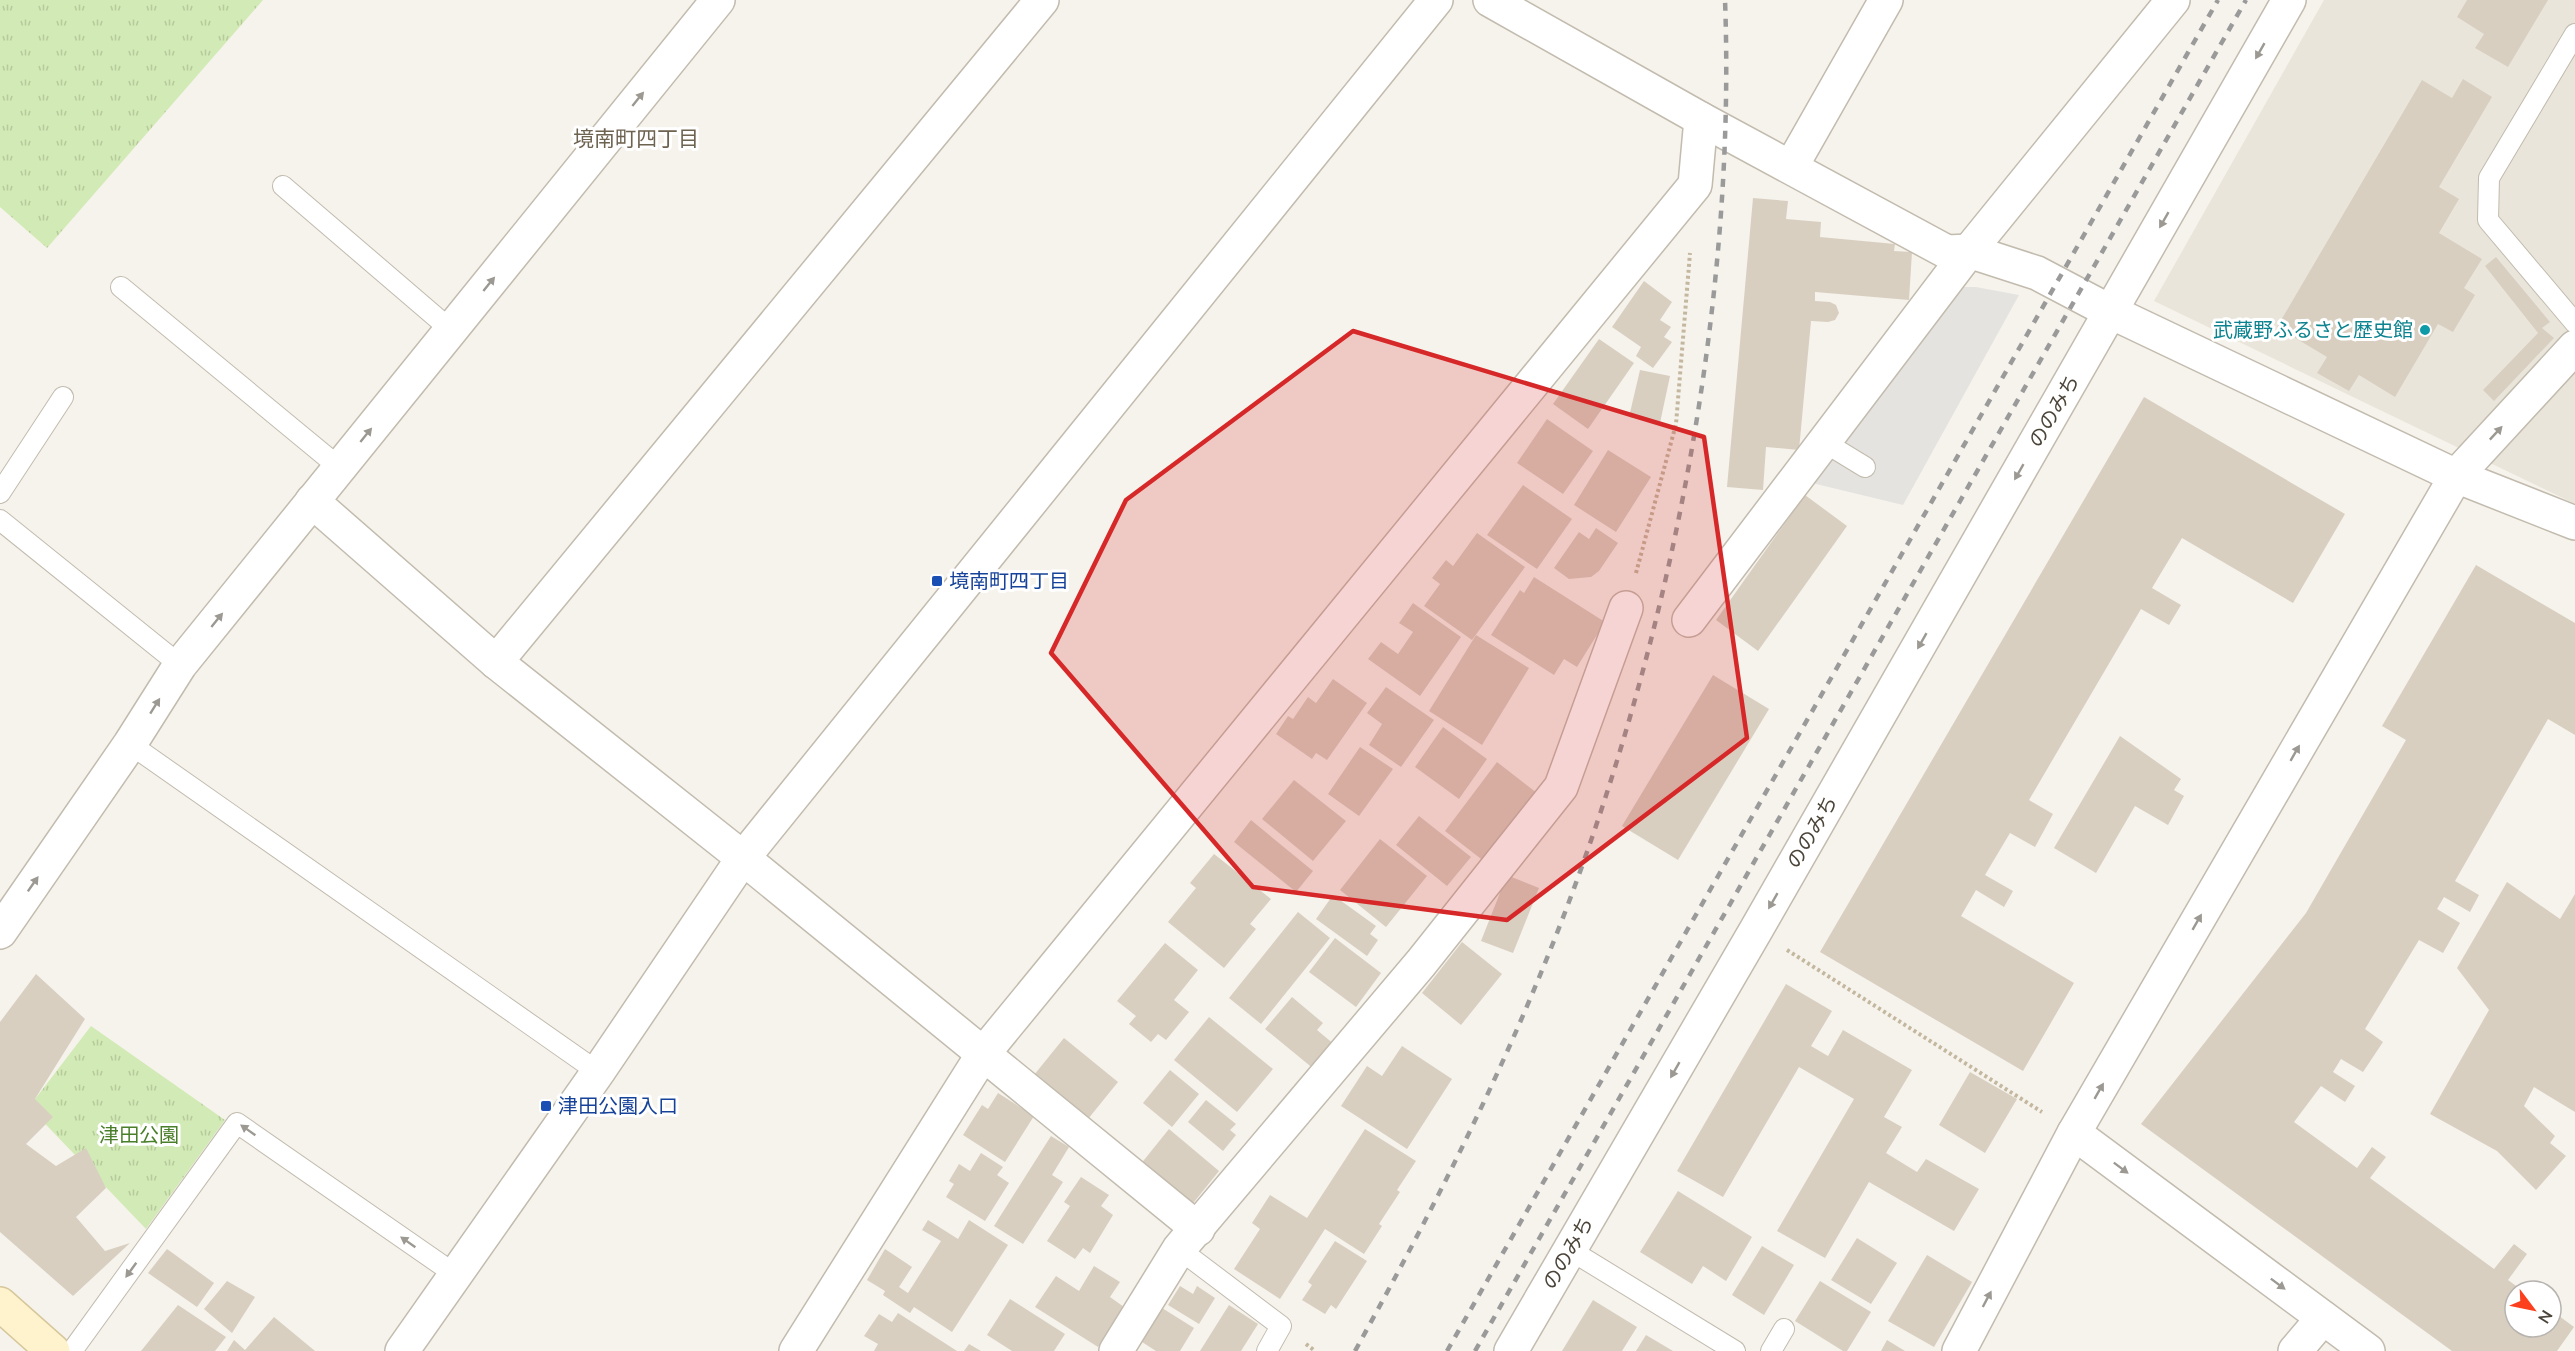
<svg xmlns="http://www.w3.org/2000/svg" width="2575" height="1351" viewBox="0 0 2575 1351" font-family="'Nunito Sans','Noto Sans JP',sans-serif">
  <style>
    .residential { fill: #eae5da }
    .park { fill: url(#park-tufts) }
    .parking { fill: #e5e3e0 }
    .building { fill: #d8cfc1 }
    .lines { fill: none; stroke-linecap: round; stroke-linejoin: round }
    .lane-casing { stroke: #c2bbae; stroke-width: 22 }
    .street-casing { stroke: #c2bbae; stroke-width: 36 }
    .secondary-casing { stroke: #d6c79b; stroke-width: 36 }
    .path { stroke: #c4b79f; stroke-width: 4; stroke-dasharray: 3 3; stroke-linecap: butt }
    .lane { stroke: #fff; stroke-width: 20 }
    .street { stroke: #fff; stroke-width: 33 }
    .secondary { stroke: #fff3cd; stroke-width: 33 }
    .rail { stroke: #9a9a9a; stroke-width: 4.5; stroke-dasharray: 8 8; stroke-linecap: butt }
    .oneway { fill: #9c9892 }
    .marked { fill: #d62828; fill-opacity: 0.2; stroke: #d62828; stroke-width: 4.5; stroke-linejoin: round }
    .culture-dot { fill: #0f9aa8; stroke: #fff; stroke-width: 2 }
    .transit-dot { fill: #1a4fb4; stroke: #fff; stroke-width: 2 }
    .labels { text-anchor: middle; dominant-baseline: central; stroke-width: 6; stroke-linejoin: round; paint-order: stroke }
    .culture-label { font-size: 20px; fill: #0d838f; stroke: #fff; text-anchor: end }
    .street-label { font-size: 20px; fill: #4b4439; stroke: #fff }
    .transit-label { font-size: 20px; fill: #164399; stroke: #fff; text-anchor: start }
    .park-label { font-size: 20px; fill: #4a7f2a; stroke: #fff }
    .neighbourhood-label { font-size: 21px; fill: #6e6250; stroke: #fff }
  </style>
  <defs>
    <pattern id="park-tufts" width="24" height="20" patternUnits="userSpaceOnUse" patternTransform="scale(1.5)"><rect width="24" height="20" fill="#d2eab5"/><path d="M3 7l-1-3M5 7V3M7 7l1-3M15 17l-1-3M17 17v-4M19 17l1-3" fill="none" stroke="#b6ca9c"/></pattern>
  </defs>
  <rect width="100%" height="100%" fill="#f6f3ec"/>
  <path class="residential" d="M2324,0H2575V504L2154,301Z"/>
  <g class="park">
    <path d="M0,0H263L47,248L0,207Z"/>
    <path d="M91,1026L225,1120L146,1229L29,1107Z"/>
  </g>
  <path class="parking" d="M1958,287H1976L2019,295L1903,505L1812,483Z"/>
  <g class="building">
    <path d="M2467,0H2548L2508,67L2475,48L2484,34L2457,17Z"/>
    <path d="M2463,79L2492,97L2439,187L2459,199L2439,233L2482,259L2464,288L2475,295L2453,332L2438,324L2395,397L2359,375L2349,391L2317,373L2327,357L2277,327L2422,80L2452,98Z"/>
    <path d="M1753,198L1788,201L1786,219L1821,222L1820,237L1895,244L1894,251L1912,252L1909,300L1815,292V301L1830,302L1836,305L1839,313L1835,320L1828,322L1811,321L1799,450L1766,447L1763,490L1727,487Z"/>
    <path d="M2496,257L2550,322L2542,328L2554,338L2494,401L2483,390L2538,333L2485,266Z"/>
    <path d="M1644,281L1672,302L1660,320L1671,327L1664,337L1672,342L1653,368L1636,356L1641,347L1612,327Z"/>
    <path d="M1599,339L1634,363L1588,429L1553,404Z"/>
    <path d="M1640,370L1670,376L1660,423L1629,417Z"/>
    <path d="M2144,397L2345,514L2293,603L2182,538L2152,588L2181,605L2169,625L2141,609L2029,800L2053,814L2035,847L2010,833L1985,875L2013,891L2004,907L1976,890L1961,916L2074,983L2023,1071L1820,952Z"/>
    <path d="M1547,419L1593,451L1563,494L1517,463Z"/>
    <path d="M1608,450L1651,477L1616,532L1574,505Z"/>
    <path d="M1523,485L1572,519L1537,569L1487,535Z"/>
    <path d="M1805,495L1847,526L1758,651L1716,620Z"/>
    <path d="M1596,528L1618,543L1599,571L1591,577L1569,579L1554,568L1579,532L1589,539Z"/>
    <path d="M1477,533L1525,567L1472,640L1424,606L1440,584L1432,578L1446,560L1453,566Z"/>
    <path d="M2476,565L2575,623V735L2548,719L2455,881L2479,895L2470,912L2444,897L2437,909L2460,923L2443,953L2419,940L2365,1029L2383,1042L2363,1072L2341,1059L2333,1072L2355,1086L2345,1102L2321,1086L2294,1122L2357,1168L2372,1147L2386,1157L2370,1178L2494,1269L2514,1244L2527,1254L2508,1280L2523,1291H2515V1327H2551V1310L2574,1327L2557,1351H2452L2141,1124L2306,913L2406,740L2382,726Z"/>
    <path d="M1534,577L1605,622L1577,667L1564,659L1554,675L1491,635L1520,590L1524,593Z"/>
    <path d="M1413,603L1461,637L1420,696L1368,659L1381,642L1398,654L1413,632L1399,623Z"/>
    <path d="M1476,635L1529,668L1482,745L1429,711Z"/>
    <path d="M1713,675L1769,709L1678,860L1622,826Z"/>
    <path d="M1333,679L1367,703L1327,760L1316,753L1312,759L1276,734L1288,716L1293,719L1308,697L1316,703Z"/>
    <path d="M1386,687L1434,720L1401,767L1369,745L1382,724L1367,713Z"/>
    <path d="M1443,727L1487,759L1459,799L1415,767Z"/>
    <path d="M2120,736L2181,779L2174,790L2184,796L2168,825L2135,806L2096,873L2054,848Z"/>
    <path d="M1360,747L1393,769L1359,816L1328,794Z"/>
    <path d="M1497,762L1537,793L1485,862L1445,831Z"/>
    <path d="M1294,780L1346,821L1313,861L1262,819Z"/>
    <path d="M1419,816L1471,857L1447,886L1396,845Z"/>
    <path d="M1251,820L1313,871L1296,892L1234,842Z"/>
    <path d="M1380,839L1427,876L1386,927L1340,890Z"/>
    <path d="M1214,854L1271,899L1250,924L1256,929L1224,968L1168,922L1196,888L1190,883Z"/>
    <path d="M1507,875L1539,888L1513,953L1481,941Z"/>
    <path d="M2507,882L2560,919L2575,894V1112L2534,1087L2524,1106L2555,1136L2550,1143L2566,1156L2536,1190L2497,1151L2430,1114L2489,1010L2457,968Z"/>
    <path d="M1333,895L1376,926L1370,934L1378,940L1367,956L1316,919Z"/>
    <path d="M1298,912L1330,938L1261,1024L1229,998Z"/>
    <path d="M1335,938L1381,973L1356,1007L1309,972Z"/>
    <path d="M1462,942L1502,974L1461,1025L1422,993Z"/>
    <path d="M1165,943L1198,970L1174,1000L1189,1012L1166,1040L1158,1034L1151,1042L1129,1024L1136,1016L1117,1001Z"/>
    <path d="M36,974L85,1019L35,1099L53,1117L26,1144L56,1166L86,1148L106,1188L76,1217L105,1251L130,1243L73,1296L0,1232V1022Z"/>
    <path d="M1786,984L1832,1011L1811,1046L1828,1056L1843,1030L1912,1070L1884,1117L1902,1127L1886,1153L1917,1172L1926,1159L1979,1189L1954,1231L1869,1182L1825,1258L1777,1231L1854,1099L1799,1067L1723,1197L1677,1171Z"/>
    <path d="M1292,997L1323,1023L1317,1030L1335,1045L1315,1070L1265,1029Z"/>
    <path d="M1209,1017L1273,1069L1237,1112L1174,1060Z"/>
    <path d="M1064,1038L1118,1082L1088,1119L1034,1075Z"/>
    <path d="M1402,1046L1452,1079L1407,1149L1341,1106L1367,1066L1382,1076Z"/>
    <path d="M1170,1070L1199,1094L1172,1127L1143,1103Z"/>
    <path d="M1970,1072L2017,1099L1985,1153L1939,1125Z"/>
    <path d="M998,1093L1034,1116L1005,1162L963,1135L982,1105L988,1109Z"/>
    <path d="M1206,1100L1236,1124L1230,1130L1236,1135L1223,1151L1188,1122Z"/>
    <path d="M1169,1129L1219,1171L1190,1207L1140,1165Z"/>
    <path d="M1365,1129L1416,1161L1397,1190L1400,1192L1379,1224L1382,1226L1364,1254L1325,1229L1280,1299L1234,1269L1260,1229L1252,1223L1270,1195L1307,1218Z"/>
    <path d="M1051,1136L1069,1147L1052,1175L1063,1182L1023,1244L994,1226Z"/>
    <path d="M981,1153L1003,1167L997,1175L1009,1183L985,1221L946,1197L954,1184L949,1181L959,1164L970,1171Z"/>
    <path d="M1081,1177L1109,1195L1101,1206L1113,1215L1090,1253L1083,1248L1075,1259L1047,1241L1070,1206L1064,1202Z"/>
    <path d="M1678,1191L1752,1237L1726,1281L1703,1266L1692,1284L1640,1252Z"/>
    <path d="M928,1220L958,1239L969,1220L1008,1245L952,1332L914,1307L910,1313L883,1295L885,1291L867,1280L885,1249L912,1267L899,1287L908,1293L941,1241L922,1230Z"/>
    <path d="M1857,1238L1897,1263L1871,1304L1831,1280Z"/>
    <path d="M1335,1241L1367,1261L1336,1309L1331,1305L1325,1314L1302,1300L1312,1285L1308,1282Z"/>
    <path d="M1762,1246L1794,1265L1764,1315L1732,1295Z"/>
    <path d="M167,1249L214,1283L197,1307L148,1273Z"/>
    <path d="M1927,1255L1972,1282L1934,1347L1888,1321Z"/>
    <path d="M1094,1266L1120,1282L1110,1297L1124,1307L1098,1347L1035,1307L1056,1276L1079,1291Z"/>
    <path d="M227,1281L255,1297L232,1333L204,1309Z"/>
    <path d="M1820,1281L1871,1312L1847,1351H1843L1795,1321Z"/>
    <path d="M1180,1286L1193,1294L1197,1286L1215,1298L1199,1324L1168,1305Z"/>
    <path d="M1010,1299L1065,1334L1054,1351H1012L987,1335Z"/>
    <path d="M1593,1300L1637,1327L1622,1351H1562Z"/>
    <path d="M178,1305L226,1337L215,1351H141Z"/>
    <path d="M1229,1305L1258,1324L1241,1351H1200Z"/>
    <path d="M1162,1308L1194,1328L1180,1351H1156L1142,1342Z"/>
    <path d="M898,1313L957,1351H874L878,1344L864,1336L879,1314L892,1322Z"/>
    <path d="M274,1317L315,1351H227L234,1340L245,1350Z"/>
    <path d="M1646,1335L1673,1351H1636Z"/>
    <path d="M1887,1340L1905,1351H1881Z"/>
    <path d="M969,1344L981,1351H964Z"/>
  </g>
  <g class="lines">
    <defs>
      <g id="lane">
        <path d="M2575,34L2489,178L2488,220L2575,323"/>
        <path d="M283,186L451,330"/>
        <path d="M121,287L340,468"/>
        <path d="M1824,442L1865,467"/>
        <path d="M0,493L63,397"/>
        <path d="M0,520L180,665"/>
        <path d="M130,744L598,1072"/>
        <path d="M1179,1249L1281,1326L1267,1351"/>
        <path d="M1570,1250L1735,1351"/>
        <path d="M72,1351L237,1123L456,1275"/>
        <path d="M1771,1351L1784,1329"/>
      </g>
      <g id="street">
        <path d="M1490,0L1701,119L1947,252L1969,251L2037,273L2111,312L2456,476L2575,523"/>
        <path d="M1791,167L1886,0"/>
        <path d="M312,501L496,662L743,858L1198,1229"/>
        <path d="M1689,620L1969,251L2173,0"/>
        <path d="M496,662L1042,0"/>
        <path d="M0,932L130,744L180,665L718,0"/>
        <path d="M2074,1133L2368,1351"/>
        <path d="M402,1351L598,1072L743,858L1436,0"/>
        <path d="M796,1351L983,1054L1695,185L1701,119"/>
        <path d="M1116,1351L1179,1249L1421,963L1561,787L1626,608"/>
        <path d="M1511,1351L1756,930L2289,0"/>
        <path d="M1959,1351L2074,1133L2456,476L2575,347"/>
        <path d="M2295,1351L2323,1318"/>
      </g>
      <path id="secondary" d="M0,1304L53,1351"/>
    </defs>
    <use href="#lane" class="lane-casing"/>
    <use href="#street" class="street-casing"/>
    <use href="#secondary" class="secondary-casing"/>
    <g class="path">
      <path d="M1636,573L1676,424L1690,253"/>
      <path d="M1787,950L2042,1112"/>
      <path d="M1306,1344L1315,1351"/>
    </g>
    <use href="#lane" class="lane"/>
    <use href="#street" class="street"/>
    <use href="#secondary" class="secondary"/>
    <g class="rail">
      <path d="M1355,1351C1422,1230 1485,1108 1538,980C1662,683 1737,322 1725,0"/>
      <path d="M1447,1351L2218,0"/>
      <path d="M1475,1351L2246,0"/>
    </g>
  </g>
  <defs><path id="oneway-solid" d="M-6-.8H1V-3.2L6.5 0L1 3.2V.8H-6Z" transform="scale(1.5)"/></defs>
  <g class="oneway">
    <use href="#oneway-solid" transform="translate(2260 51) rotate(120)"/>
    <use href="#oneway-solid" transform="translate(638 99) rotate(-51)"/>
    <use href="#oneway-solid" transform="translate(2164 220) rotate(120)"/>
    <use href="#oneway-solid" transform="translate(489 284) rotate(-51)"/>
    <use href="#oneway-solid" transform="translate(2496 433) rotate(-47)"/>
    <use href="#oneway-solid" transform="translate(366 435) rotate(-51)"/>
    <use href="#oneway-solid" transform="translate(2019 472) rotate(120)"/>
    <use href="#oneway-solid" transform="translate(217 620) rotate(-51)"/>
    <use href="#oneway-solid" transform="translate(1922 641) rotate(120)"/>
    <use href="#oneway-solid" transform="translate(155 706) rotate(-58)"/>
    <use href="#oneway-solid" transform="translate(2295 753) rotate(-60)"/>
    <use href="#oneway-solid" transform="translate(33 884) rotate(-55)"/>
    <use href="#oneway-solid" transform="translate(1773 901) rotate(120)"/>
    <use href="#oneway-solid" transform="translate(2197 922) rotate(-60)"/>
    <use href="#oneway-solid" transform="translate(1675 1070) rotate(120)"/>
    <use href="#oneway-solid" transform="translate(2099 1091) rotate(-60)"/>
    <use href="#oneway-solid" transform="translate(248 1130) rotate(-145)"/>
    <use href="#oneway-solid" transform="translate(2121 1168) rotate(37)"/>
    <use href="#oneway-solid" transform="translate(408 1242) rotate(-145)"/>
    <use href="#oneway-solid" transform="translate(131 1270) rotate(126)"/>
    <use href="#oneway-solid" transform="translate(2278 1284) rotate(37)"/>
    <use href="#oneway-solid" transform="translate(1987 1299) rotate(-62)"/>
  </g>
  <path class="marked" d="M1353,331L1704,437L1747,738L1507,920L1253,887L1051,653L1126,500Z"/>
  <circle class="culture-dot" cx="2425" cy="330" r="6"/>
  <g class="transit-dot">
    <rect x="931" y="575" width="12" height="12" rx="3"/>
    <rect x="540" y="1100" width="12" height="12" rx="3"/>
  </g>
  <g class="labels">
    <g class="culture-label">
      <text x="2413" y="330">武蔵野ふるさと歴史館</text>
    </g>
    <g class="street-label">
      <text transform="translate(2054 411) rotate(-60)">ののみち</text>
      <text transform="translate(1812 832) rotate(-60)">ののみち</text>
      <text transform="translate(1568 1253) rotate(-60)">ののみち</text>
    </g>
    <g class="transit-label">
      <text x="949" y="581">境南町四丁目</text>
      <text x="558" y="1106">津田公園入口</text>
    </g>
    <g class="park-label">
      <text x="139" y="1135">津田公園</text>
    </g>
    <g class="neighbourhood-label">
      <text x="636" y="139">境南町四丁目</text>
    </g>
  </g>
  <g transform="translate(2533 1309) rotate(122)"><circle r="28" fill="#ffffff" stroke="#b7b4b0" stroke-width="1.5"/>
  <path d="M0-4.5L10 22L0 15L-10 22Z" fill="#fc3f1d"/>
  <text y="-9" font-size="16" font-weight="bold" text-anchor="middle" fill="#4b4439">N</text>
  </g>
</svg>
